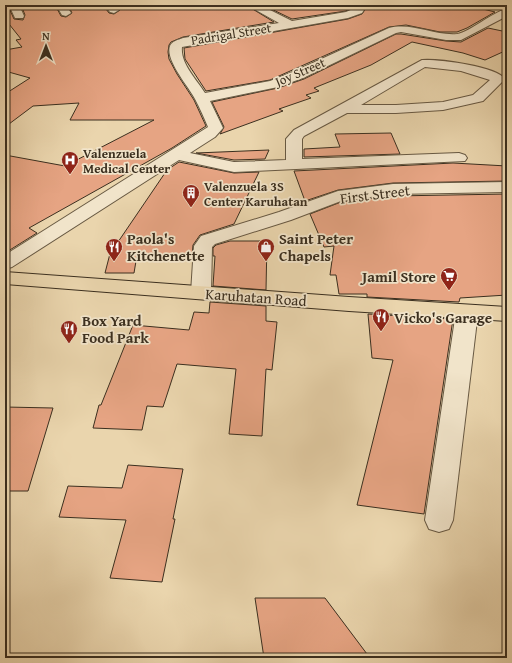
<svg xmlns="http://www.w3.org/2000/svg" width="512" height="663" viewBox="0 0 512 663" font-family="'Gentium Book Plus',serif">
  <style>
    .building { fill: #e6a483; stroke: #3b2f1f }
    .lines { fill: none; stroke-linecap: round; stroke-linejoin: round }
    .minor-casing { stroke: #675842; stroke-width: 2 }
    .major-casing { stroke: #3b2f1f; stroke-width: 2 }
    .minor { fill: #f1e4ca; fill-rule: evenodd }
    .major { fill: #ead5ad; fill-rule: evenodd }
    .labels { text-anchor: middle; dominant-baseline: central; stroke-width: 3.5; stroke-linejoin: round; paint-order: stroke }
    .far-street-label { font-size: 13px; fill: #3b2f1f; stroke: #f1e4ca }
    .far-poi-label { font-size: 13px; font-weight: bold; fill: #3b2f1f; stroke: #f1e4ca; text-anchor: start }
    .street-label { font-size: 15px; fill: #3b2f1f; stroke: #f1e4ca }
    .poi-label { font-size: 15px; font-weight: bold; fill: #3b2f1f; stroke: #f1e4ca; text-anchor: start }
  </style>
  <rect width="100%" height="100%" fill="#ead5ad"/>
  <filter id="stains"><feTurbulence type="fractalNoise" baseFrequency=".005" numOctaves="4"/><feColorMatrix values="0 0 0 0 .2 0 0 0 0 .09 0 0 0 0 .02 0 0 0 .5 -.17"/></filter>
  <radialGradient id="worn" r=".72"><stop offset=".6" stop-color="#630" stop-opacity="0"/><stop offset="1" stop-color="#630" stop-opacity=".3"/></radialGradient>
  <g class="building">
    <path d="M21,5H55L61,16L66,17L72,13L68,5H103L109,13L114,14L120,10L117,5H246L274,22L183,37L171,42L169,45L168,52L169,59L177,74L194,100L206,126L172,148L29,228L37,233L5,253V155L65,166L154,120H70L79,103L33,106L5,127V94L30,78L5,71V50L22,47L16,40L21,39L5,19V7L8,6L14,19L23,20L25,15Z"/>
    <path d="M263,5H355L346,11L292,19Z"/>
    <path d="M368,5H467L495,12L467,28L457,32H440L406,25L389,27L270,80L206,91L185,59L184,48L348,19L362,14Z"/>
    <path d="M488,28L507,32V50L485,60L463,53L412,42L371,65L314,88L319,91L306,95L311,98L279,109L283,111L220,134L224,127L212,102L278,88L304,79L396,34H401L446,41L461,42Z"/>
    <path d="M391,133L400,154L304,157V149L340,147L335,134Z"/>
    <path d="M269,150L265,159L234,160L196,153Z"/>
    <path d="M179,162L234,173L259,172L234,224L200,235L193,245L192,256L137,255L134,273H105L113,242H118L167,170Z"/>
    <path d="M453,163L507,166V181L393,183L338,190L305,201L294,171Z"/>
    <path d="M507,194V295L460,298L459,302L367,297V294H339L336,275H330L334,246L324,247L310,214L341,202L393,196Z"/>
    <path d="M230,241H267L266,290L213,286L215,256H213V248L216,245Z"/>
    <path d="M210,302L266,306V321L277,322L272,370L266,369L262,436L229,434L236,369L177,364L163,407L147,406L142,430L93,428L99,405H101L133,325L189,330L194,312L209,313Z"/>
    <path d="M368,314L453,319L424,514L357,505L393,360L372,358Z"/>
    <path d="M5,407L53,408L28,491H5Z"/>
    <path d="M128,465L183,469L173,519H175L162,582L110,578L126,520L59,517L68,486L122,488Z"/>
    <path d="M255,598H325L370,658H264Z"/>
  </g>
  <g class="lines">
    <defs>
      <g id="minor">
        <path d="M9,5H19L24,16L23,18H15Z"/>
        <path d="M56,5H66L71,13L66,16L62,15Z"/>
        <path d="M104,5H115L119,10L114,13L110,12Z"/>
        <path d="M247,5H260L292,21L346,12L355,8L357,5H367L362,13L348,18L182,47C180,63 197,80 205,93L270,81L293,72L389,28C412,22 434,36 457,34C470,32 492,12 507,9V16L461,40H446L401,32L396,33L303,78L278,87L210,101L223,128L215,137L190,153L234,162L286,160V139L294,130L422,60C438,59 496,66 505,79L483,101L443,110L396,113H347L304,136L302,139V159L459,153L465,155L467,158L465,161L234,172L179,160L12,267L5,269V255L208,127C204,118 200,108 195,99C188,86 165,60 170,46C172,41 178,40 183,38L279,23ZM425,67L461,71L490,80L473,95L443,102L396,105H361Z"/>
        <path d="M507,182V192L393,194L341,201L291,220L215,244L212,247L211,293L208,297L201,299L194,297L191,293L194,246L201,236L279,212L338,191L393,184Z"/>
        <path d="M467,305L475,307L478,312L453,520L449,529L439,532L429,529L425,520L456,312L459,307Z"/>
      </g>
      <path id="major" d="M5,272L349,297L507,307V321L349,311L5,284Z"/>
    </defs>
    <use href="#minor" class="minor-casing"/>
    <use href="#major" class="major-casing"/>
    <use href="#minor" class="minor"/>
    <use href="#major" class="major"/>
  </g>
  <defs>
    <symbol id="hospital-pin" viewBox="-11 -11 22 30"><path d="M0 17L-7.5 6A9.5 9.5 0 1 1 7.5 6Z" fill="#8f2418" stroke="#f1e4ca"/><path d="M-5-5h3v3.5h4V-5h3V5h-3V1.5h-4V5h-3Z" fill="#fff"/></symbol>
    <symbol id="building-pin" viewBox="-11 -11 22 30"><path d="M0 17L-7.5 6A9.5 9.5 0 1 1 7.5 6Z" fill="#8f2418" stroke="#f1e4ca"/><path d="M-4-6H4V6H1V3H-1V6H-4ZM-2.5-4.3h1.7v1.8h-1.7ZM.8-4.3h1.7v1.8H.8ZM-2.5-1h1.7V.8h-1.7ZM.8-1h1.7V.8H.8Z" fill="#fff"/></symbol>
    <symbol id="restaurant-pin" viewBox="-11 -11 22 30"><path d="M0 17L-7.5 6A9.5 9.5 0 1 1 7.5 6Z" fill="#8f2418" stroke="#f1e4ca"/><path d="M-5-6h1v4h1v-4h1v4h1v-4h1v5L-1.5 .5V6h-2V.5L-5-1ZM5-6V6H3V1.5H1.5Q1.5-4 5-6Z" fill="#fff"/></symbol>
    <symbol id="shop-pin" viewBox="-11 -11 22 30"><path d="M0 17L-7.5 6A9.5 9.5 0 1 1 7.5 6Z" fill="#8f2418" stroke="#f1e4ca"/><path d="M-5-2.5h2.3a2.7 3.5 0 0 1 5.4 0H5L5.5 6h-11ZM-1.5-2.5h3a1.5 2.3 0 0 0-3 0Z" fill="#fff"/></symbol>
    <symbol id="supermarket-pin" viewBox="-11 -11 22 30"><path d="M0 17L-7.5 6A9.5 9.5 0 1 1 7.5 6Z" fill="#8f2418" stroke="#f1e4ca"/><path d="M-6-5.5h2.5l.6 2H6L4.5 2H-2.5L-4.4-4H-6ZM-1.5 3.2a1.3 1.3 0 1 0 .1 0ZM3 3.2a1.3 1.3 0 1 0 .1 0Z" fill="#fff"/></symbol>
  </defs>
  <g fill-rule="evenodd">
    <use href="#hospital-pin" x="60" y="150" width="20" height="27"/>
    <use href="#building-pin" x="181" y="183" width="20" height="27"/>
    <use href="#restaurant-pin" x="104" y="237" width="20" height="27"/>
    <use href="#shop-pin" x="256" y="237" width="20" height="27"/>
    <use href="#supermarket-pin" x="439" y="266" width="20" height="27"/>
    <use href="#restaurant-pin" x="371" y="307" width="20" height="27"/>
    <use href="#restaurant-pin" x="59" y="319" width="20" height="27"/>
  </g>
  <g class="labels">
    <g class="far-street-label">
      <text transform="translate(231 34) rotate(-9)">Padrigal Street</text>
      <text transform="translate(300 72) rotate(-23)">Joy Street</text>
    </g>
    <g class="far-poi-label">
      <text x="83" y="153">Valenzuela<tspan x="83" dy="15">Medical Center</tspan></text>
      <text x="204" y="186">Valenzuela 3S<tspan x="204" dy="15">Center Karuhatan</tspan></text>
    </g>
    <g class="street-label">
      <text transform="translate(375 194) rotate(-7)">First Street</text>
      <text transform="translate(256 297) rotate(4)">Karuhatan Road</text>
    </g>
    <g class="poi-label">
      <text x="127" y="238">Paola's<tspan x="127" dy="17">Kitchenette</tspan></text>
      <text x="279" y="238">Saint Peter<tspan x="279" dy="17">Chapels</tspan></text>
      <text x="436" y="276" text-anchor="end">Jamil Store</text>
      <text x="394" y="317">Vicko's Garage</text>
      <text x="82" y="320">Box Yard<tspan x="82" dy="17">Food Park</tspan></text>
    </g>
  </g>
  <rect width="512" height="663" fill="none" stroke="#ead5ad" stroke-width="20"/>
  <rect x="6" y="6" width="500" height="651" fill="none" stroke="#3b2f1f" stroke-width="2"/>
  <rect x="10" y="10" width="492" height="643" fill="none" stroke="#3b2f1f"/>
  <g transform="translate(46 46)" stroke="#f1e4ca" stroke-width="3" paint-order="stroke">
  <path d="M0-3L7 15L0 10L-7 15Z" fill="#3b2f1f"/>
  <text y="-6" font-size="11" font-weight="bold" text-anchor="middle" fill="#3b2f1f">N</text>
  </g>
  <rect width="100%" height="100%" filter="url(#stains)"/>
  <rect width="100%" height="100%" fill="url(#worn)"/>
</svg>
